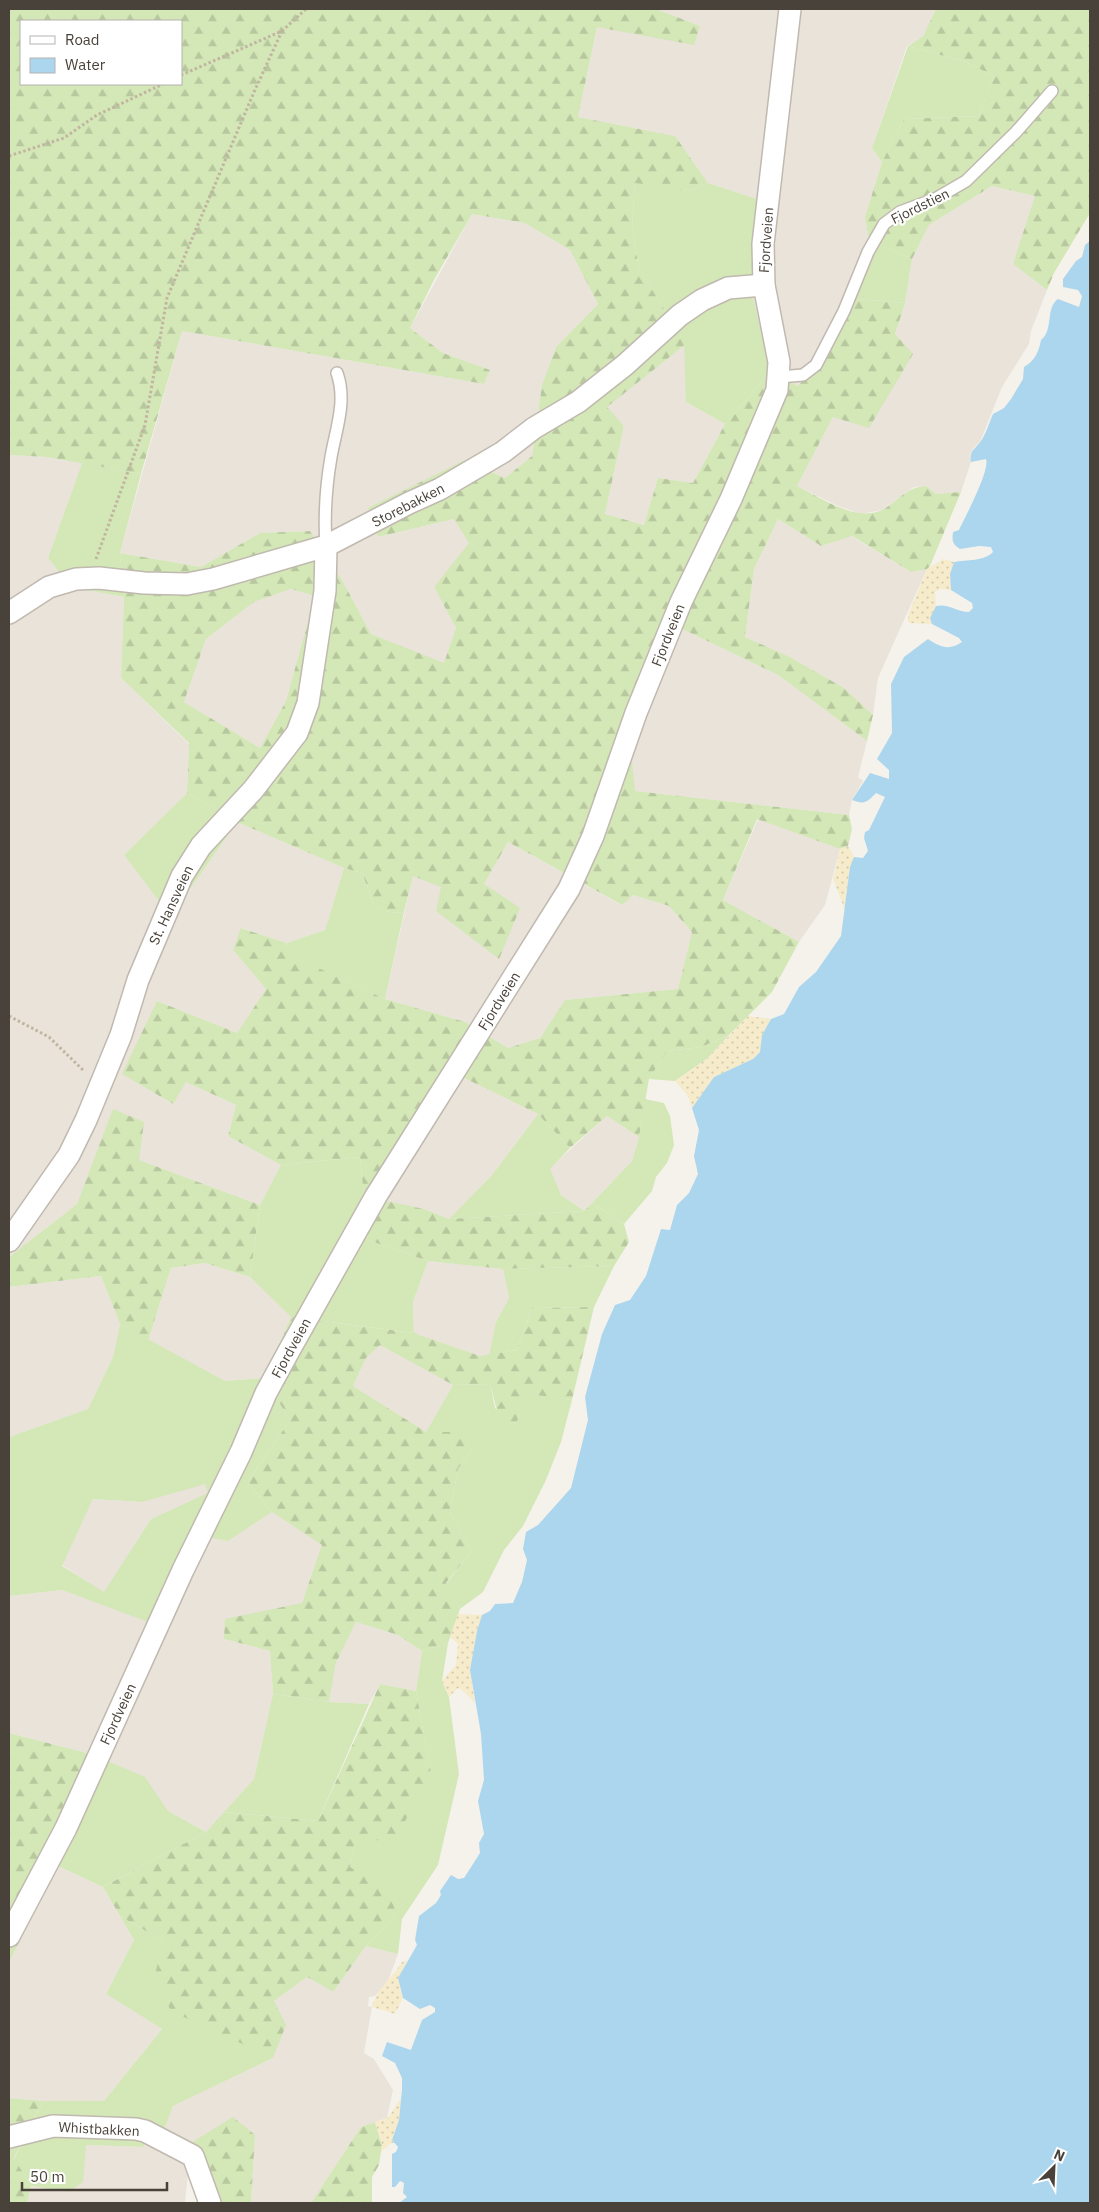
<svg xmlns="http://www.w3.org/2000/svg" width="1099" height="2212" viewBox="0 0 1099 2212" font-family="'IBM Plex Sans',sans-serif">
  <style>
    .residential { fill: #e9e3da }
    .grass { fill: #d3e7b7; fill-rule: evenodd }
    .forest { fill: url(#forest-firs); fill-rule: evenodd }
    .sand { fill: url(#sand-dots) }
    .water { fill: #acd6ed }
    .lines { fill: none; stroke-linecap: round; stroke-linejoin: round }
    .service-casing { stroke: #c0b9af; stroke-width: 14 }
    .minor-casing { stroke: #c0b9af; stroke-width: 24 }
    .path { stroke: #c1b4a0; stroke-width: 3; stroke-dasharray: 2.5 2.5; stroke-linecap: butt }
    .service { stroke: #fff; stroke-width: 11 }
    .minor { stroke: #fff; stroke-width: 21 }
    .labels { text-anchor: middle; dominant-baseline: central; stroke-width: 4.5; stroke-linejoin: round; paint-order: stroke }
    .street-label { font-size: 14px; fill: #49423a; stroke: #fff }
  </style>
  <defs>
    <pattern id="forest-firs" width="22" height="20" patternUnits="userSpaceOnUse" patternTransform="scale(1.25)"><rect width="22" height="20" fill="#d3e7b7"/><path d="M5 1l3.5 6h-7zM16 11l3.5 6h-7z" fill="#b7c79e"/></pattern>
    <pattern id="sand-dots" width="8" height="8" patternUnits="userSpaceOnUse" patternTransform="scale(1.25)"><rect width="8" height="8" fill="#f6ebcb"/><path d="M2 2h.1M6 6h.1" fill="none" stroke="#d4cbaf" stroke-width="1.8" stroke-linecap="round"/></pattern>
  </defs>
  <rect width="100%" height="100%" fill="#f5f2ec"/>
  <g class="residential">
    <path d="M656,9H936L923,36L907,46L872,148L882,162L865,217L869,241L829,349L798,386L771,372L752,293L760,200L708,183L675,136L578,117L597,27L700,26Z"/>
    <path d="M992,186L1036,196L1013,264L1047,290L1031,331L1029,344L1002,387L980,442L974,447L970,455L971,462L961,492L936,494L926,486L914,487L882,510L861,514L838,506L797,486L833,417L895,334L905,303L912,259L929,225Z"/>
    <path d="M472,214L525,223L570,250L598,304L556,347L542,385L532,456L505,478L465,460L378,537L455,519L470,544L434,587L456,628L444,664L371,634L342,580L310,531L260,533L201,567L120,553L182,331L484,384L490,370L443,353L410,328Z"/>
    <path d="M686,344V402L725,424L693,483L658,478L644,525L605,514L624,426L606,407Z"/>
    <path d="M9,455L47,457L82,463L48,558L71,587L124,597L121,678L189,744L187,793L124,855L159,901L186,895L237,822L344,868L325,930L287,943L242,928L233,950L266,989L237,1033L157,1001L123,1074L172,1104L186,1082L236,1105L228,1136L281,1165L260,1205L139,1160L114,1109L77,1204L9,1257Z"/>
    <path d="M778,519L821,546L851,536L911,572L927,569L878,678L873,715L844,688L790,657L745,637L754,569Z"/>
    <path d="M291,589L315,596L286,701L260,748L184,702L206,639L254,602Z"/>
    <path d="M678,627L778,675L867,741L858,777L863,781L852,800L849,815L634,791L631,753Z"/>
    <path d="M758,819L840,849L825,905L799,942L723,900Z"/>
    <path d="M508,842L621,905L633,895L669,906L692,932L678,989L565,1000L540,1038L508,1048L465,1022L385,999L413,875L442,887L436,911L499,958L484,884Z"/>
    <path d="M462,1077L538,1114L492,1175L449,1219L424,1209L386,1202Z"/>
    <path d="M607,1116L639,1137L632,1161L584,1211L561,1195L549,1169Z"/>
    <path d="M428,1261L503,1269L509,1298L496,1322L489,1355L480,1356L414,1333L413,1302Z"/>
    <path d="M205,1263L250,1277L291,1317L264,1378L225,1381L148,1341L171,1268Z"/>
    <path d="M101,1276L120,1324L113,1357L88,1409L9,1437V1287Z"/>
    <path d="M380,1345L453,1385L426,1432L353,1386L366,1358Z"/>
    <path d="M205,1483L209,1493L151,1519L104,1593L62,1565L93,1499L143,1502Z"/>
    <path d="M272,1512L323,1545L302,1603L224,1639L270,1651L273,1694L254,1779L206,1832L168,1811L144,1777L91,1754L9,1733V1596L62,1590L151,1622L194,1535L228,1541Z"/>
    <path d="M356,1622L398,1635L422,1651L416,1691L380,1684L369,1704L329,1702L336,1663Z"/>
    <path d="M58,1866L103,1887L134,1940L106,1994L162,2029L104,2101H43L9,2098V1962Z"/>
    <path d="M366,1946L398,1954L388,1981L375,1996L369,1997L368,2006L372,2007L364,2053L374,2059L393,2090L387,2118L361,2127L311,2203H251L255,2135L191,2144L185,2203H27L31,2186L69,2192L86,2145L144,2147L149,2127L164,2130L173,2106L273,2058L274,2001L307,1977L333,1992Z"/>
  </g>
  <g class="grass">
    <path d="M908,46L966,62L994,76L978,116L904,119L882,162L872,148Z"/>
    <path d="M635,182L688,191L708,183L760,200L752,293L771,372L725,424L686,402L684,341L639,269L632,226Z"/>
    <path d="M869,241L912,259L905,303L844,298Z"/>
    <path d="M82,463L141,474L120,553L124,597L71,587L48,558Z"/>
    <path d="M187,793L237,822L186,895L159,901L124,855Z"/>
    <path d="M344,868L362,873L375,907L393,913L404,912L385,999L294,957L287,943L325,930Z"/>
    <path d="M729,1035L708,1058L675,1081L649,1079L667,1051L701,1047Z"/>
    <path d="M645,1099L664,1103L670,1116L674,1145L667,1163L656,1177L652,1191L624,1224L592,1203L632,1161L639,1137Z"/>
    <path d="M538,1114L570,1148L550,1169L561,1195L584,1211L449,1219L492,1175Z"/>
    <path d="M360,1157L368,1240L428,1261L413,1302L414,1333L291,1317L250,1277L260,1205L281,1165Z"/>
    <path d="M614,1266L594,1307L532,1308L517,1350L489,1355L496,1322L509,1298L503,1269Z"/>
    <path d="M120,1324L225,1381L264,1378L290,1420L248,1482L272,1512L228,1541L194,1535L151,1623L62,1590L9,1596V1437L88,1409L113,1357ZM205,1484L208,1493L151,1519L104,1592L62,1566L93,1499L143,1502Z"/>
    <path d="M490,1384L495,1408L515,1426L529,1393L572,1400L561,1442L546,1480L523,1526L504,1550L483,1592L460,1609L446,1584L471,1552L450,1511L458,1469L472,1449L426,1432L453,1385Z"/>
    <path d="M448,1643L442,1681L449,1697L459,1774L438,1865L402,1919L398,1954L366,1946L397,1914L350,1867L355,1845L431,1774L416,1691L422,1651Z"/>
    <path d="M273,1694L329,1702L369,1704L318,1821L224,1812L254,1779Z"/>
    <path d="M91,1754L145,1777L168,1811L206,1832L103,1887L58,1866Z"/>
    <path d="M120,1916L163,1941L155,1979L228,2035L273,2058L173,2106L164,2130L149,2127L144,2147L86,2145L83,2182L69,2192L31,2186L14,2159L43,2101H104L162,2029L106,1994L134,1940Z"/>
  </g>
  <g class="forest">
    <path d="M9,9H656L700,26L694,45L597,27L578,117L675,136L708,183L688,191L635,183L632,226L639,269L686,344L607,407L624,426L605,514L644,525L658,478L693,483L725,424L771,372L798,386L829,349L844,298L905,303L895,334L913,354L869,428L833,417L797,486C822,498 860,526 887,507C901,497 909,487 926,486L936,494L961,492L930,566L927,569L911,572L852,536L821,546L778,519L754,569L745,637L790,657L844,688L873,715L867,741L778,675L678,627L631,753L635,791L849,815L852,829L848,846L840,849L757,819L723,900L799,942L772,992L729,1035L701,1047L667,1051L649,1079L639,1137L607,1116L570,1148L538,1114L462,1077L386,1201L424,1209L449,1219L584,1211L592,1203L624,1224L629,1242L614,1266L503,1269L428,1261L368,1240L360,1157L281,1165L228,1136L236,1105L186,1082L173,1104L122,1074L157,1001L237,1033L266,989L233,950L241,928L287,943L295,957L385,999L465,1022L508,1048L540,1038L565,1000L678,989L692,932L669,906L633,895L622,905L508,842L484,884L520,908L499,959L436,911L441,887L413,876L404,912L393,913L375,907L362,873L344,868L237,822L187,793L189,743L121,678L124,597L120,553L201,567L260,533L310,531L342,580L371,634L444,663L456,628L434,587L469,543L454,519L378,537L368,508L465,460L505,478L532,456L542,385L556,347L598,304L570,250L525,223L472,214L434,280L410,328L443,353L490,370L484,384L182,331L141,474L47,457L9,455ZM21,21H181V84H21ZM291,589L315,596L286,701L260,748L184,702L206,639L254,602Z"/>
    <path d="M936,9H1090V213L1054,273L1047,290L1013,264L1035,196L992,186L929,225L912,259L869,241L865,217L882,162L904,119L978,116L994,76L966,62L908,46L923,36Z"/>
    <path d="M113,1109L144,1122L139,1160L260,1205L250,1277L205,1263L171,1268L148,1341L120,1324L101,1276L9,1287V1257L77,1204Z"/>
    <path d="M594,1307L572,1400L529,1394L515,1426L500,1422L490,1384L453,1385L380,1345L366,1358L353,1386L426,1432H460L472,1449L458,1469L450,1511L471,1552L446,1583L460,1609L448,1643L422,1651L398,1635L356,1622L336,1663L329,1702L273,1694L270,1651L224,1639L225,1619L302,1603L322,1545L272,1512L248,1482L290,1420L264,1378L291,1317L414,1333L480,1356L517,1350L532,1308Z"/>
    <path d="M380,1684L416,1691L431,1773L397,1836L355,1845L350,1867L385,1886L397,1914L366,1946L333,1992L307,1977L274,2001L286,2025L273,2058L171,2011L154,1979L163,1941L120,1916L103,1887L206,1832L224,1812L318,1821Z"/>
    <path d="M9,1733L91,1754L58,1866L9,1962Z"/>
    <path d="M9,2098L43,2101L14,2158L31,2186L27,2203H9Z"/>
    <path d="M233,2117L255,2135L251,2203H219L191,2143Z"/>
    <path d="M375,2122L382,2145L379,2165L372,2177V2203H311L361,2127Z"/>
  </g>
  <g class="sand">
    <path d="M943,559L954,562L950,574L951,590L940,589L935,592L936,606L930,618L932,624L908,623V615L927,569Z"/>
    <path d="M848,846L854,857L850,867L845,910L833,879L840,849Z"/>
    <path d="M748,1016L771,1019L762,1035L760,1052L753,1059L714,1077L692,1108L688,1096L675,1081L708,1058Z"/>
    <path d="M458,1614L482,1615L477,1631L470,1670L475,1703L462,1690L458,1688L449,1697L442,1681L456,1665L458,1644L450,1637Z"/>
    <path d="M407,1961C399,1975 397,1983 403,1998L395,2014L372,2007C376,1990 392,1978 402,1962Z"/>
    <path d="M401,2098L399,2120L392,2140L395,2143H391L381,2152L382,2145L375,2122L388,2118Z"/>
  </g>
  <path class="water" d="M1090,241V2203H399L407,2197L403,2193L404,2183L400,2181L395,2187H392V2154L396,2152L398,2147L392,2140L399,2120L402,2089V2078L395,2063L382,2056L387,2042L411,2050L422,2020L435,2012V2008L430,2005L420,2009L403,1998L398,1978L417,1945L415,1940L419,1916L436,1903L441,1895L440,1891L451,1875L458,1879L464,1878L480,1853L479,1843L484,1834L478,1801L484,1780L481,1734L470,1670L477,1631L482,1615L490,1611L495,1604L513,1603L522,1582L527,1560L523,1549L526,1532L538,1525L571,1488L588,1420L585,1397L602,1334L615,1305L630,1300L646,1276L661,1229L670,1230L677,1205L689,1193L698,1174L694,1156L699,1130L692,1108L714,1077L753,1059L760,1052L762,1035L771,1019L784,1014L799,987L816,972L841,936L850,867L854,857L863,858L868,851L864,838L865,832L869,830L885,797L876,793C867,802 865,805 852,800L870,773L889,779V770L877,759L892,733L891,684L904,657L928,639C940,647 949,651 962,642L959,638L932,624L930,618L936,606C948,603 957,612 969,612L973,608L972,603L951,590L950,574L954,562C966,560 985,561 993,552L991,547L979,546L960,549C952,544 952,540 953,532L959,530C965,517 990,471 986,459L971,462C969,451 975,449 981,441C986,434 989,423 993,414L1004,408L1011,399L1023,379L1024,367C1035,361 1039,351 1041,340C1054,330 1045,308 1058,299L1079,307L1082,296L1078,290L1063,287V279L1076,261L1082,257L1085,245Z"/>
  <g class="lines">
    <defs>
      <g id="service">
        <path d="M779,377L803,375L816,365L844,311L868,252L884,224L900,212L935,199L966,181L1016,132L1052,91"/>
        <path d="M326,546C324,516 326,486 331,457C336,429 347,401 337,373"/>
      </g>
      <g id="minor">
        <path d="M9,613L49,587L76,579L99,578L144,583L187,584L213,579L326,546L409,503L440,489L503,452L534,428L578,402L625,365L680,315L702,300L728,288L764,285"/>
        <path d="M9,1241L69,1155L86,1120L121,1035L138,980L182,876L201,846L253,790L297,733L308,703L325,591L326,546"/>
        <path d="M9,1936L66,1828L183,1570L241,1452L266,1393L290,1349L376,1196L569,889L593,836L636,713L681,602L731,499L777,390L779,362L764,285L763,244L790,9"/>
        <path d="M9,2137L53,2126L136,2129L145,2131L193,2156L210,2203"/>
      </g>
    </defs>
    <use href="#service" class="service-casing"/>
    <use href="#minor" class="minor-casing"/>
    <g class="path">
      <path d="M181,75L282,31L306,9"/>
      <path d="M9,156L64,138L97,115L163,84"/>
      <path d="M96,559L145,425L167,298L254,92L282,31"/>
      <path d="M9,1016L49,1037L84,1071"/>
    </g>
    <use href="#service" class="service"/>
    <use href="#minor" class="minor"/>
  </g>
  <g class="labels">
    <g class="street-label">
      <text transform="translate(920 206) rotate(-26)">Fjordstien</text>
      <text transform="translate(766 240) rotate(-86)">Fjordveien</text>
      <text transform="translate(408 505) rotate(-27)">Storebakken</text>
      <text transform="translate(668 635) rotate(-68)">Fjordveien</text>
      <text transform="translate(171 905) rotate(-65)">St. Hansveien</text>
      <text transform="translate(499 1001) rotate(-58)">Fjordveien</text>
      <text transform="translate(291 1348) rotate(-61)">Fjordveien</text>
      <text transform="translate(118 1714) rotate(-65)">Fjordveien</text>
      <text transform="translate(99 2129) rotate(3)">Whistbakken</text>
    </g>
  </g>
  <rect width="1099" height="2212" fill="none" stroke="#49423a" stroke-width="20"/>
  <rect x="20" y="20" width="162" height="65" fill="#ffffff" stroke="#b6b3b0"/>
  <rect x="30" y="36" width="25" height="8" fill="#ffffff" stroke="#b6b3b0"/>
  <text x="65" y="45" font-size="15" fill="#49423a">Road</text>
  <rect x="30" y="58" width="25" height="15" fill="#acd6ed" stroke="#b6b3b0"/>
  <text x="65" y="70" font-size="15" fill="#49423a">Water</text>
  <g transform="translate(1054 2167) rotate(24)" stroke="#ffffff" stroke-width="4" paint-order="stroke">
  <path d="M0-4L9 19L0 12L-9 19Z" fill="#49423a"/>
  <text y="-8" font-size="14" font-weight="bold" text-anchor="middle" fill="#49423a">N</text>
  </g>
  <path d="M22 2182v8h145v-8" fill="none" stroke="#49423a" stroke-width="2.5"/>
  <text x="30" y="2182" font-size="15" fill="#49423a" stroke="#ffffff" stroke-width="4" paint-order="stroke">50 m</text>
</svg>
